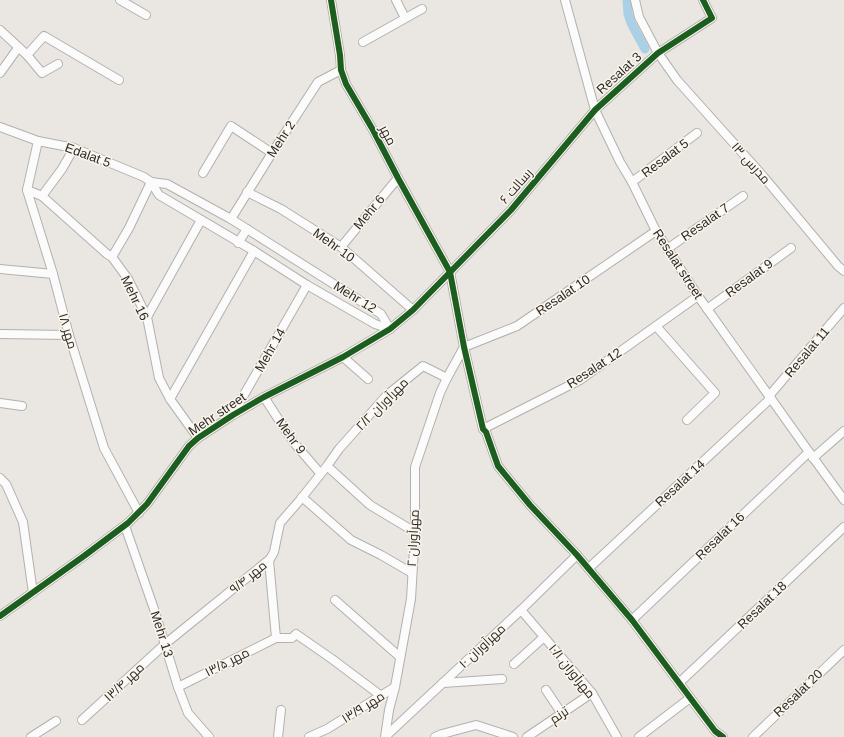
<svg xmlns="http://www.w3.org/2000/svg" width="844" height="737" viewBox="0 0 844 737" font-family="Arial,Cairo,sans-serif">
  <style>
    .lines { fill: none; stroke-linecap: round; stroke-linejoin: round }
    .canal { stroke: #aad0e6; stroke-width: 9 }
    .minor-casing { stroke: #b3b1ad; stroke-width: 10 }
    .minor { stroke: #fcfbfb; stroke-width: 8 }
    .cycleway-casing { stroke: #faf5ec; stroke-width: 8 }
    .cycleway { stroke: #1b5e20; stroke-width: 6 }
    .labels { text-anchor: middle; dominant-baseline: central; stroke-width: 3; stroke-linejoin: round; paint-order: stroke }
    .street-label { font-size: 13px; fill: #2b2926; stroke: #faf5ec }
  </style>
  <rect width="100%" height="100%" fill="#eae7e2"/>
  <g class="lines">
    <path class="canal" d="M627,0L628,14L631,23L645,49"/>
    <defs>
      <g id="minor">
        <path d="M120,0L146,15"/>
        <path d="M331,0L340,55L341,70L346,84L373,130L398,178L450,272L464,347L483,429L486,432L498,466L530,505L577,555L632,620L715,731L723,737"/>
        <path d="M396,0L405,18"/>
        <path d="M565,0L595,110L620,162L632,182L656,231L698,296L809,452L844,500"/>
        <path d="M635,0L639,17L658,53L677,80L763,176L838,266L844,271"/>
        <path d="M0,30L27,55L42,73L58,64"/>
        <path d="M363,42L422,9"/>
        <path d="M27,55L44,36L119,80"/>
        <path d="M0,73L18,48"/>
        <path d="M0,127L38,141L74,148L144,177L151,182L167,184L231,219L381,314L390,329"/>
        <path d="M38,141L27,190L53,274L69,335L104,448L139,513"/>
        <path d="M203,173L231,126L272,153"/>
        <path d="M151,182L159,195L254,251L307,285L375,324L390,329"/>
        <path d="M632,182L697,133"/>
        <path d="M27,190L42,196L107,254L112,257L128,279L147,317L159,378L170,399L198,438"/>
        <path d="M247,192L281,209L341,247L413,310"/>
        <path d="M42,196L62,169L74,148"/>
        <path d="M231,219L272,153L318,82L341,70"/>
        <path d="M238,243L247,229"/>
        <path d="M341,247L398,178"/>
        <path d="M667,249L743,196"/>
        <path d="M112,257L129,228L151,182"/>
        <path d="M0,269L53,274"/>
        <path d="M707,309L791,248"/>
        <path d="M147,317L201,220"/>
        <path d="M656,326L715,393L687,420"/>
        <path d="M0,334L69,335"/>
        <path d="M343,357L368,379"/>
        <path d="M769,396L844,308"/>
        <path d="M264,397L288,434L295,444L320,473"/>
        <path d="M170,399L254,251"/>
        <path d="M0,403L22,406"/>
        <path d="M233,414L307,285"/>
        <path d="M483,429L580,380L698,296"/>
        <path d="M813,458L844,431"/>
        <path d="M327,466L370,505L415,532"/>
        <path d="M0,478L6,484L23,522L33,593"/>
        <path d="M302,497L351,540L381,555L412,573"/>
        <path d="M125,526L154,609L178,687L188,713L209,737"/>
        <path d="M269,560L276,638"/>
        <path d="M589,568L771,398"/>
        <path d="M335,600L400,657"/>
        <path d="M521,610L592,693L617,737"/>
        <path d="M0,616L84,556L128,523L147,504L189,446L198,438L233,415L264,397L343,357L390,329L413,310L511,210L595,110L658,53L712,18L703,0"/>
        <path d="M632,620L809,452"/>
        <path d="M514,664L544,637"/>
        <path d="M443,683L502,679"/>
        <path d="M679,683L844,527"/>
        <path d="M178,687L276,638H292L296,634L332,659L380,695"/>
        <path d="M546,690L562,714"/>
        <path d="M82,720L165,644L270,559L274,552L280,523L300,500L327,466L339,449L387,395L423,366L447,378"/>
        <path d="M386,736L521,610L577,555"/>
        <path d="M31,737L56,721"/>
        <path d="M278,737L281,710"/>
        <path d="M309,737L327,729L395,687"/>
        <path d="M385,737L389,710L395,687L411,599L415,532V467L440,393L447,378L464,347L517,326L656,231"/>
        <path d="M435,737L442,734L476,725L513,737"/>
        <path d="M527,737L592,693"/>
        <path d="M639,737L690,698"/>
        <path d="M753,737L844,650"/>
      </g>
    </defs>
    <use href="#minor" class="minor-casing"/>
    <use href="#minor" class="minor"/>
    <defs>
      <g id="cycleway">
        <path d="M331,0L340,55L341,70L346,84L373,130L398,178L450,272L464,347L483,429L486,432L498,466L530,505L577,555L632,620L715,731L723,737"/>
        <path d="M0,616L84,556L128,523L147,504L189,446L198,438L233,415L264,397L343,357L390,329L413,310L511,210L595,110L658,53L712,18L703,0"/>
      </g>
    </defs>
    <use href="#cycleway" class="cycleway-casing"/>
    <use href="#cycleway" class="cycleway"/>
  </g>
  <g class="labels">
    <g class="street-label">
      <text transform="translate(619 73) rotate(-42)">Resalat 3</text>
      <text transform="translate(388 135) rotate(62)">مهر</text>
      <text transform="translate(281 139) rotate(-57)">Mehr 2</text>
      <text transform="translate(88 155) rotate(20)">Edalat 5</text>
      <text transform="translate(665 158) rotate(-37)">Resalat 5</text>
      <text transform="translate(751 163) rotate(48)">مدرس ۱۳</text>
      <text transform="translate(516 186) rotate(-49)">رسالت ۶</text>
      <text transform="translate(369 212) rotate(-50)">Mehr 6</text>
      <text transform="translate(705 222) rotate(-35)">Resalat 7</text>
      <text transform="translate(334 245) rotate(36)">Mehr 10</text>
      <text transform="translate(678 264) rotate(57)">Resalat street</text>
      <text transform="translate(749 278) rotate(-36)">Resalat 9</text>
      <text transform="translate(563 295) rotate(-34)">Resalat 10</text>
      <text transform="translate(355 297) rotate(32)">Mehr 12</text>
      <text transform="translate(135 298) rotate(64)">Mehr 16</text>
      <text transform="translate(68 331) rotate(74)">مهر ۱۸</text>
      <text transform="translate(270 350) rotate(-60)">Mehr 14</text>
      <text transform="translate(807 352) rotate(-50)">Resalat 11</text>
      <text transform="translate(594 368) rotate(-33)">Resalat 12</text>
      <text transform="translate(382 404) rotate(-45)">مهرآوران ۲/۲</text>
      <text transform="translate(217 414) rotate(-34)">Mehr street</text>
      <text transform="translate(291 436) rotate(54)">Mehr 9</text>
      <text transform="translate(680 483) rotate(-43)">Resalat 14</text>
      <text transform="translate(720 536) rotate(-44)">Resalat 16</text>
      <text transform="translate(413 538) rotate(-87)">مهرآوران ۲</text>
      <text transform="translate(248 577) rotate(-39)">مهر ۹/۴</text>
      <text transform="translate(762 605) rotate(-44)">Resalat 18</text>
      <text transform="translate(162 634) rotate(72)">Mehr 13</text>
      <text transform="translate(482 646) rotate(-43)">مهرآوران ۱۰</text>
      <text transform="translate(227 662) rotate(-27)">مهر ۱۳/۵</text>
      <text transform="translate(572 671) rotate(51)">مهرآوران ۱۰/۱</text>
      <text transform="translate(124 682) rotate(-43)">مهر ۱۳/۴</text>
      <text transform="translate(798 693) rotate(-44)">Resalat 20</text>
      <text transform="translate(363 707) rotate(-32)">مهر ۱۳/۹</text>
      <text transform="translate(559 715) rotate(-34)">ترنم</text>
    </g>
  </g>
</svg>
